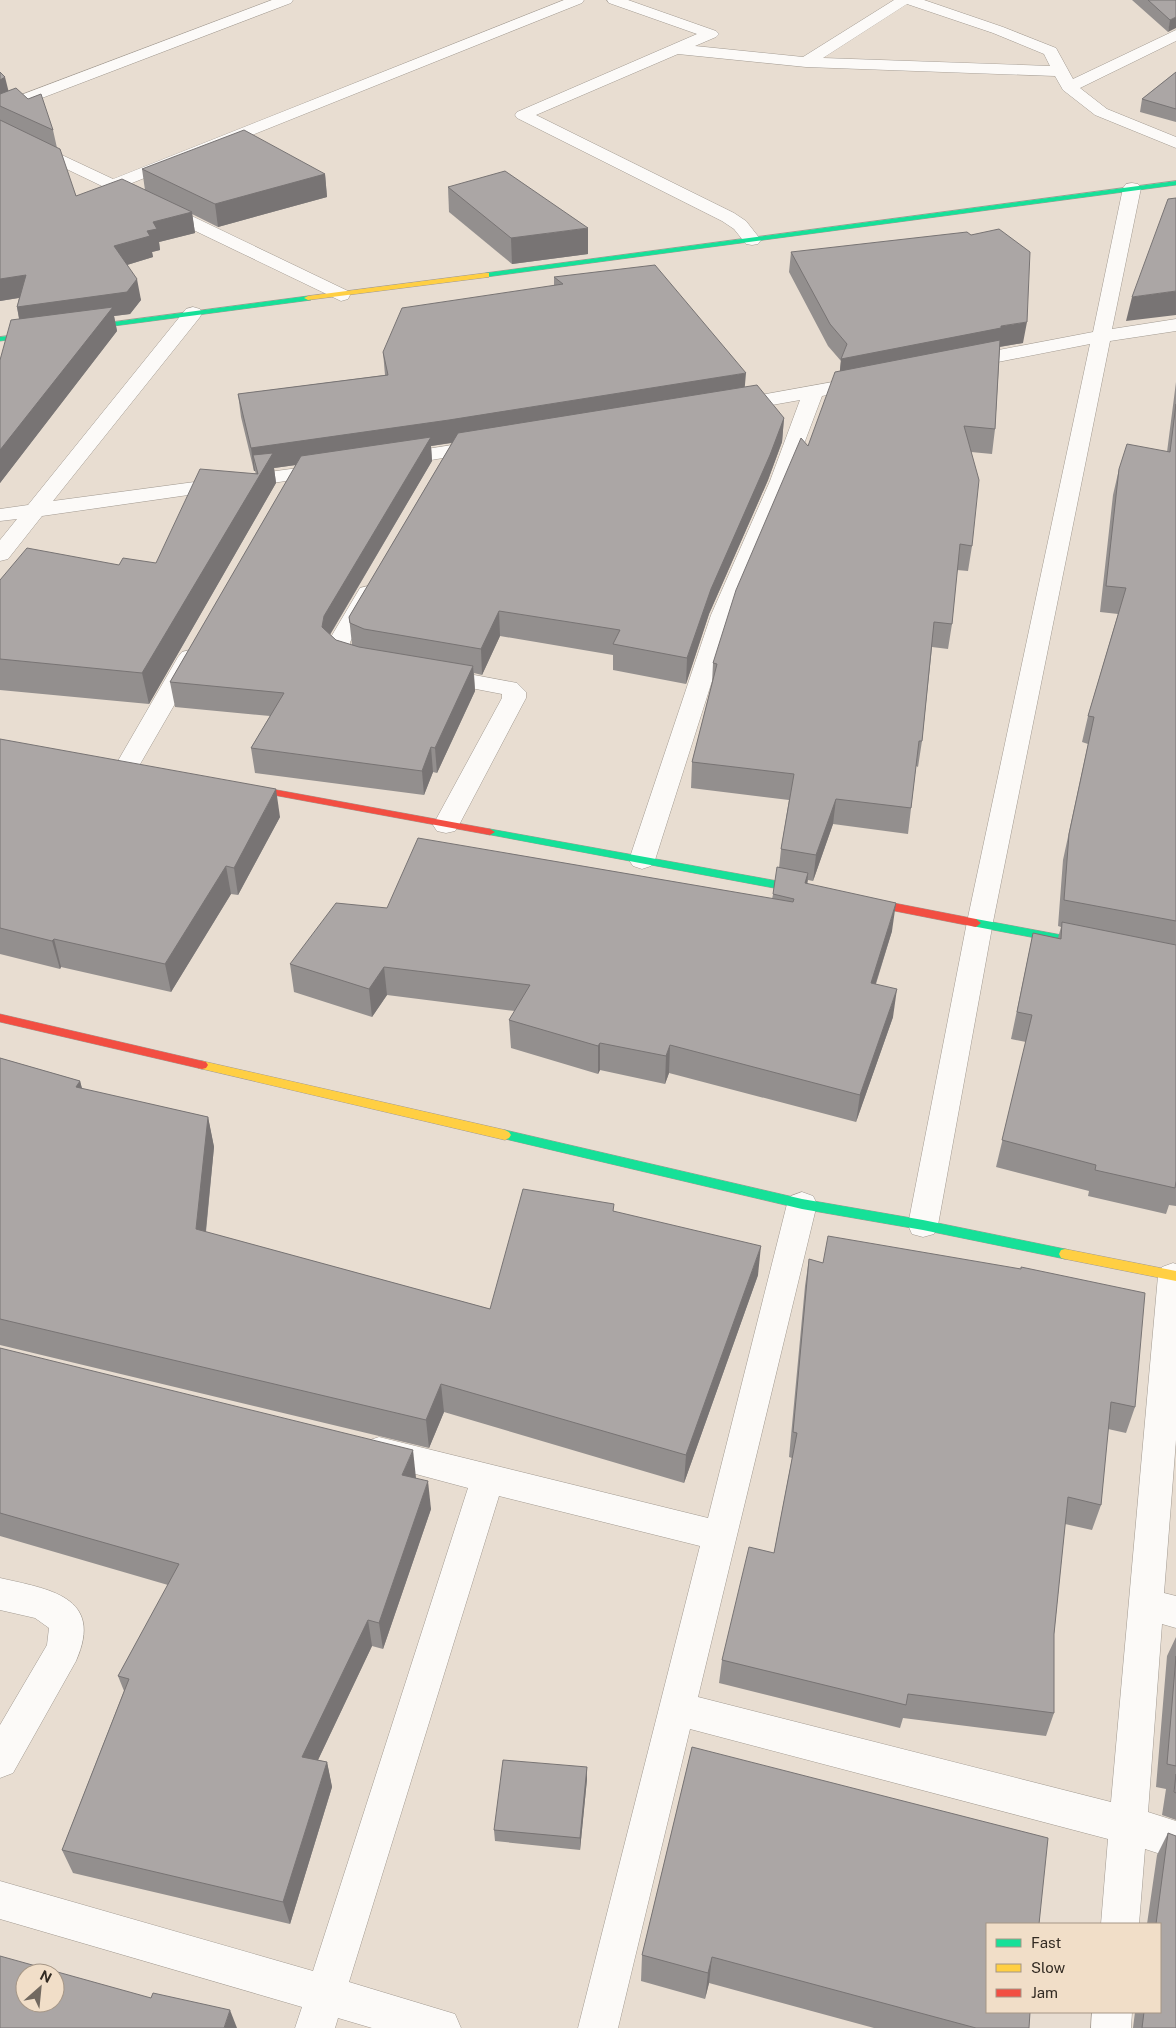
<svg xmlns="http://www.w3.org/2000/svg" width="1176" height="2028" viewBox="0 0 1176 2028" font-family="'Public Sans',sans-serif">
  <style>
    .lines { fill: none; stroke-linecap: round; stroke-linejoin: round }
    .street-casing { stroke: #a29a91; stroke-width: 1 }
    .fast-casing { stroke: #a29a91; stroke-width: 1 }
    .slow-casing { stroke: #a29a91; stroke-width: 1 }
    .jam-casing { stroke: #a29a91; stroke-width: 1 }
    .street { fill: #fcfaf8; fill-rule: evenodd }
    .fast { fill: #16e098; fill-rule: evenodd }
    .slow { fill: #ffcf43; fill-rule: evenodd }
    .jam { fill: #f24e42; fill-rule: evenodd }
    .wall { fill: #938f8e; fill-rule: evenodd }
    .shaded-wall { fill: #787474 }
    .building { fill: #aba6a5; stroke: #787474; fill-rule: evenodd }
  </style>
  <rect width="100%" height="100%" fill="#e8ddd1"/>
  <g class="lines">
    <defs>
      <g id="street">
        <path d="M272,0H293L291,3L0,114V103Z"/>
        <path d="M564,0H584L582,3L127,185L348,291L350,295L348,299L341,301L0,137V126L113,179Z"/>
        <path d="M607,0H628L716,31L719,34L716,37L695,46L803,57L894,0H924L1003,27L1056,48L1073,79L1176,30V41L1080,88L1107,109L1176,137V148L1095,115L1063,90L1055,76L806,67L678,54L536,115L734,213L746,221L761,240L758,244L752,245L746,244L734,229L722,221L517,118L515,115L517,112L697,34L609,3ZM907,4L993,33L1044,54L1050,66L823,58Z"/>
        <path d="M1132,183L1138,184L1141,188L1112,329L1176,319V331L1110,341L993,922L938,1225L934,1234L923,1237L912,1234L908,1225L967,922L1090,344L962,369L955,367L952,363L955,359L962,357L1093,332L1123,188L1126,184Z"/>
        <path d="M193,307L200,309L202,313L200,317L53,501L328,464L335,466L338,470L335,474L42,516L8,559L0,561V540L17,519L0,521V509L28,505L186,309Z"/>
        <path d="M866,376L873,378L876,382L873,386L822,396L790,481L733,615L655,860L651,866L642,869L633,866L629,860L711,615L770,481L800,400L733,412L726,410L723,406L726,402L733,400Z"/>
        <path d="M484,440L491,442L494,446L491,450L395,466L388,464L385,460L388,456L395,454Z"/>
        <path d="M368,586L376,588L379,593L350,642L351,650L371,658L375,663L371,668C359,671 336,666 329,654C327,651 328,646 328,642L360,588Z"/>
        <path d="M190,650L198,652L202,657L139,766L136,772L127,774L118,772L115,766L178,657L182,652Z"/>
        <path d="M437,668L517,683L526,692V698L459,825L455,831L446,833L437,831L433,825L502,698V694L429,680L425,675L429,670Z"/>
        <path d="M802,1192L813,1196L817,1204L698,1697L1111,1802L1158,1276L1162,1267L1173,1263L1176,1264V1440L1164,1593L1176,1596V1628L1162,1624L1148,1812L1176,1821V1859L1145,1849L1139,1924H1101L1108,1839L690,1729L618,2028H578L700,1546L499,1496L349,1982L455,2014L461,2028H372L338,2018L335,2028H295L302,2007L0,1919V1881L313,1971L468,1488L367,1461L363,1451L367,1441L379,1437L708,1518L787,1204L791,1196Z"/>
        <path d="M0,1578C48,1589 105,1596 76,1661L13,1773L0,1778V1725L47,1645L49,1628L35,1618L0,1610Z"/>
        <path d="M1092,2012H1132L1131,2028H1091Z"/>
      </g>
      <g id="fast">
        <path d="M1176,181V185L486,277L482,275L486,273Z"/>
        <path d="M308,296H311V300L0,341V337Z"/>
        <path d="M490,829L811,887L816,891L811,895L486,834L485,832L486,830Z"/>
        <path d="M976,919L1094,941L1099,945L1094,949L972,926L971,923Z"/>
        <path d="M505,1130L802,1199L923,1220L1065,1249L1069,1250L1071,1254L1069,1258L1065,1259L923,1230L802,1209L501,1138L499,1135L501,1132Z"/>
      </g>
      <g id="slow">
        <path d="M486,273H489V277L308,300L304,298L308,296Z"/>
        <path d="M202,1061L505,1130L509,1132L511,1135L509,1138L505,1140L198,1068L196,1065L198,1062Z"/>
        <path d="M1065,1249L1176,1271V1281L1065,1259L1061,1258L1059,1254L1061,1250Z"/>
      </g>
      <g id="jam">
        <path d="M239,783L490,829L495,832L490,835L235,788L234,786L235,784Z"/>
        <path d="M858,896L976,919L981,923L976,927L854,903L853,900L854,897Z"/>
        <path d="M0,1014L202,1061L206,1062L208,1065L206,1068L202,1069L0,1022Z"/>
      </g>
    </defs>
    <use href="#street" class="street-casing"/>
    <use href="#fast" class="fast-casing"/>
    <use href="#slow" class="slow-casing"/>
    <use href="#jam" class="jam-casing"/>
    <use href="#street" class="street"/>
    <use href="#fast" class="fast"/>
    <use href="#slow" class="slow"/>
    <use href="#jam" class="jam"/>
  </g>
  <g class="wall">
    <path d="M1132,0H1176L1168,32Z"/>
    <path d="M0,72L8,91L53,130L57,148L76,196L145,190L142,169L325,174L327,197L218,227L192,214L195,233L159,242L160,250L152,252L153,257L127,265L141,300L130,314L114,316L117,331L0,483V360L19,319L17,307L19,298L0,301Z"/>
    <path d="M1176,72V122L1140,112L1142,99Z"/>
    <path d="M448,187L588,254L512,264L449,212Z"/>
    <path d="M791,252L1023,343L1000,347L995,429L992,454L971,452L972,546L968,571L957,570L952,624L948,649L932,647L922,741L918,767L916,766L908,834L833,824L813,881L808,880L807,884L892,931L876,984L893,1017L856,1122L669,1073L665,1084L600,1070L598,1074L511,1048L509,1020L515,1011L387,995L372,1017L294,992L290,964L387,908L772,899L779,868L781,849L789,800L691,788L692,762L712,683L713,663L808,446L840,371L841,361L828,346L789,272Z"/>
    <path d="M554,277L745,387L784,418L782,442L768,480L709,614L686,684L613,670V655L500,636L482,675L474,673L475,691L437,773L433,772L424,795L255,773L251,748L270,716L175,707L170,682L296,465L274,468L276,483L149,704L0,690V580L119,565L156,563L256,474L255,471H254L241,417L238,394L385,375L383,352L554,285ZM452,443L349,617L352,645L336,640L330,635L432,461L431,446Z"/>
    <path d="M1176,382V1206L1169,1205L1166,1214L1088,1196L1089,1191L996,1167L1026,1042L1011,1039L1033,933L1058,938L1061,927L1058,926L1063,860L1088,744L1082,742L1088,716L1118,614L1100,612L1113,495L1119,469L1167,452Z"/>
    <path d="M0,739L280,817L238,895L231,894L171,992L61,967L60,969L0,954Z"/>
    <path d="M0,1058L80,1081L82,1089L208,1117L214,1147L206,1232L490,1309L614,1211L758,1275L684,1483L444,1412L429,1448L0,1345Z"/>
    <path d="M809,1259L823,1263L1135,1407L1126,1433L1108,1429L1101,1505L1092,1530L1065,1524L1054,1634V1713L1046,1736L903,1718L900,1728L719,1683L722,1660L774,1553L792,1458L789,1457L805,1286Z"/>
    <path d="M0,1348L416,1478L431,1509L383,1649L372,1646L318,1760L327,1762L332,1787L290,1924L73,1873L62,1850L124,1691L118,1676L168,1585L0,1536Z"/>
    <path d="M1176,1637V1820L1162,1815L1166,1789L1156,1787L1167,1656Z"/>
    <path d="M692,1747L1029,2028H874L709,1983L705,1999L641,1981L642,1955Z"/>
    <path d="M587,1767V1779L580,1850L495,1841L494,1830Z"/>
    <path d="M1168,1833L1176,2028H1133L1135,2012H1160V1924H1147L1157,1855Z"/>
  </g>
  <g class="shaded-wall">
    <path d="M1176,17V28L1168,32L1170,20Z"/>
    <path d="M5,77L10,97L0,101V80Z"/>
    <path d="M325,174L327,197L218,227L215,204Z"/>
    <path d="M192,212L195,233L159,242L160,250L152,252L153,257L117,268L114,246L147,231L153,222Z"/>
    <path d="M588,228V254L512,264L511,238Z"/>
    <path d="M26,275L30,296L0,301V279Z"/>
    <path d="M137,279L141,300L130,314L114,316L117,331L0,483V450L21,328L17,307Z"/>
    <path d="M1176,291V315L1126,321L1132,297Z"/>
    <path d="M1027,322L1023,343L998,347L839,380L841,359L1001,326Z"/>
    <path d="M746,373L744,396L431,446L432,461L326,641L322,627L324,616L425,447L274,468L276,483L149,704L142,673L262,470L253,455L255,471H254L251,448Z"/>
    <path d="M784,418L782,442L768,480L709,614L686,684L687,658L711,589Z"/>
    <path d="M499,611L500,636L482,675L481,649Z"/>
    <path d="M473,666L475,691L437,773L435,748Z"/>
    <path d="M431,747L433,772L424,795L422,771Z"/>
    <path d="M276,789L280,817L238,895L234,868Z"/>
    <path d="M836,799L833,824L813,881L816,855Z"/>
    <path d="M226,866L231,894L171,992L165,964Z"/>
    <path d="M808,873L806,901L805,883Z"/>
    <path d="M896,903L892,931L867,1011L871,983Z"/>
    <path d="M54,939L61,967L60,969L52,941Z"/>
    <path d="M384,967L387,995L372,1017L369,989Z"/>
    <path d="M897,989L893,1017L856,1122L860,1095Z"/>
    <path d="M600,1043V1070L598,1074V1046Z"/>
    <path d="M670,1045L669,1073L665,1084L666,1056Z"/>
    <path d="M80,1081L88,1111L76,1087Z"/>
    <path d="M208,1117L214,1147L203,1258L196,1229Z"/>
    <path d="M761,1246L758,1275L684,1483L686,1455Z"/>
    <path d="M441,1384L444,1412L429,1448L426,1420Z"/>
    <path d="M413,1450L416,1478L406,1503L402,1475Z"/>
    <path d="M428,1481L431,1509L383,1649L379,1623Z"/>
    <path d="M368,1620L372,1646L308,1781L302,1757Z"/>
    <path d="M327,1762L332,1787L290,1924L283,1902Z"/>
    <path d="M587,1767V1779L580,1850V1838Z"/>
    <path d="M712,1957L709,1983L705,1999L708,1973Z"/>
    <path d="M230,2010L237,2028H224Z"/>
  </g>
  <g class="building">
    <path d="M1148,0H1176V17L1170,20Z"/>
    <path d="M0,72L5,77L0,80Z"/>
    <path d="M1176,72V109L1142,99Z"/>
    <path d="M16,88L28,99L41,94L53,130L0,106V94Z"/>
    <path d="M0,120L60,149L76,196L122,179L192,212L153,222L157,229L147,231L150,236L114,246L137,279L127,292L17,307L26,275L0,279Z"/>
    <path d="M244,130L325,174L215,204L142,169Z"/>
    <path d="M505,171L588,228L511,238L448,187Z"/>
    <path d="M1176,198V291L1132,297L1168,199Z"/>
    <path d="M999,229L1030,252L1027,322L1001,326V328L841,359L847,344L830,324L791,252L967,232L971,235Z"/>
    <path d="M655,265L746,373L449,420L251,448L238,394L388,375L383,352L402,308L563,284L554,277Z"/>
    <path d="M113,307L0,450V360L11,320Z"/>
    <path d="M1000,340L995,429L964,426L979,480L972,546L960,544L952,624L934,622L922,741H919L911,808L836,799L816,855L781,849L794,774L692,762L717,664L713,663L736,590L801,438L808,446L835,372Z"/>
    <path d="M757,385L784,418L770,455L711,589L687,658L613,644L620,630L499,611L481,649L364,629L350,623L349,617L458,433Z"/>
    <path d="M1176,404V921L1064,900L1069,834L1094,717L1088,716L1126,588L1106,586L1119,469L1127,444L1170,452Z"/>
    <path d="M431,437L324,616L322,627L336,640L359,647L473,666L435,748L431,747L422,771L251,748L284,693L170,682L301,456Z"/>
    <path d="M273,453L142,673L0,659V580L27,548L119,565L123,558L156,563L200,469L258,474L253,455Z"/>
    <path d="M0,739L276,789L234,868L226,866L165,964L54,939L52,941L0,928Z"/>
    <path d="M418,838L793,902L794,899L773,894L777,867L808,873L805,883L896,903L871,983L897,989L860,1095L670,1045L666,1056L600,1043L598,1046L509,1020L530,985L384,967L369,989L290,964L336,903L387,908Z"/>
    <path d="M1062,922L1176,945V1181L1175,1188L1095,1170L1096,1165L1002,1140L1032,1015L1017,1012L1033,933L1061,939Z"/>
    <path d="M0,1058L80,1081L76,1087L208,1117L196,1229L490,1309L523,1189L614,1204L613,1211L761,1246L686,1455L441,1384L426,1420L0,1319Z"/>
    <path d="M828,1236L1021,1269V1267L1145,1293L1135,1407L1111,1402L1101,1505L1068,1497L1054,1634V1713L908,1694L906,1705L722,1660L749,1547L774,1553L797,1433L793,1432L809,1259L823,1263Z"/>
    <path d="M0,1348L413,1450L402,1475L428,1481L379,1623L368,1620L302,1757L327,1762L283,1902L62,1850L129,1679L118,1676L179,1564L0,1513Z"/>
    <path d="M1176,1656V1766L1167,1764Z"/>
    <path d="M692,1747L1048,1838L1039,1924H987V2012H1030L1029,2028H976L712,1957L708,1973L642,1955Z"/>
    <path d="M503,1760L587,1767L580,1838L494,1830Z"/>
    <path d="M1176,1774V1793L1174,1792Z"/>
    <path d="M1168,1833L1176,1836V2028H1142L1144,2012H1160V1924H1156Z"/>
    <path d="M0,1956L151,1998L153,1993L230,2010L224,2028H0ZM25,1973H55V2003H25Z"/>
  </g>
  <rect x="986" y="1923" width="175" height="90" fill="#f1dec8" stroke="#a59686"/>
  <rect x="996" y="1939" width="25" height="8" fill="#16e098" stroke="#a59686"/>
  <text x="1031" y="1948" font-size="15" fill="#332b23">Fast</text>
  <rect x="996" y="1964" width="25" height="8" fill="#ffcf43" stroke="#a59686"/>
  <text x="1031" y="1973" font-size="15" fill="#332b23">Slow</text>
  <rect x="996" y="1989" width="25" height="8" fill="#f24e42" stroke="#a59686"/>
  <text x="1031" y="1998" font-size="15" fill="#332b23">Jam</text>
  <g transform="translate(40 1988) rotate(27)"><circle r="24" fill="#f1dec8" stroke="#a59686"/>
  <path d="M0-4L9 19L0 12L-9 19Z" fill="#726960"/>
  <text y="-8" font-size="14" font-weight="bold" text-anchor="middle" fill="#332b23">N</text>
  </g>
</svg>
